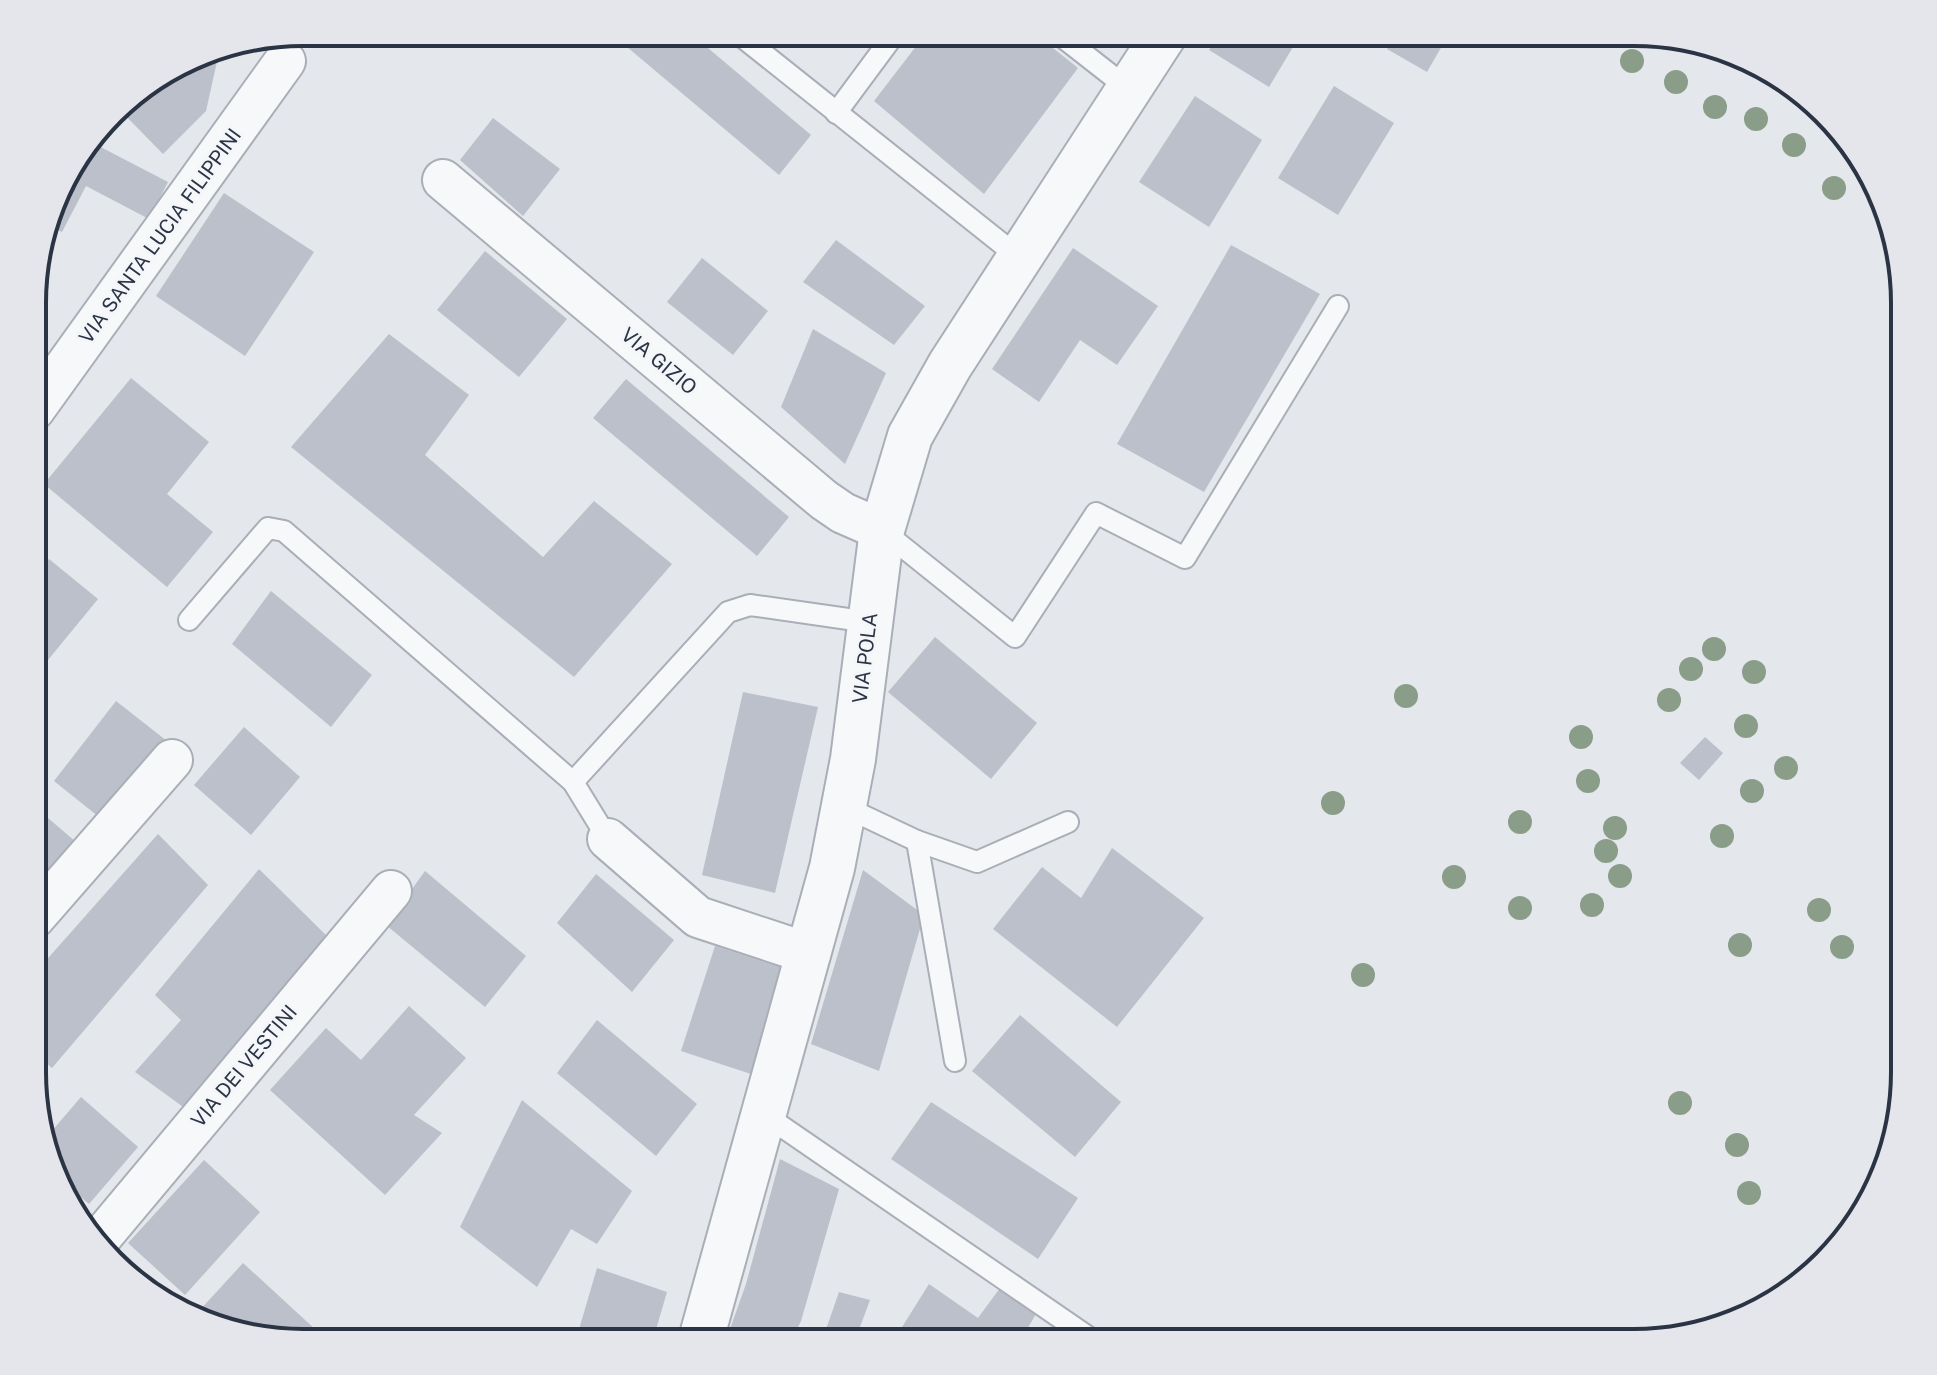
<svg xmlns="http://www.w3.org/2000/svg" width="1937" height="1375" viewBox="0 0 1937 1375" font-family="'Public Sans',sans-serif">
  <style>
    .building { fill: #bbc0ca }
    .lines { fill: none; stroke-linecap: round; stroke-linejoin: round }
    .service-casing { stroke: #a9aeb7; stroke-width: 24 }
    .minor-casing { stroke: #a9aeb7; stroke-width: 44 }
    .tertiary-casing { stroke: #a9aeb7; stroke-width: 48 }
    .service { stroke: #f7f8fa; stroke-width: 20 }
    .minor { stroke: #f7f8fa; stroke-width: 40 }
    .tertiary { stroke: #f7f8fa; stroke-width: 44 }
    .tree { fill: #899d89 }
    .labels { text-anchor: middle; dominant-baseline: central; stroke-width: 6; stroke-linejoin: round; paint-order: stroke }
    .street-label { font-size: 20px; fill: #2b3445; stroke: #f4f6f9 }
    .rim { fill: none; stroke: #2b3445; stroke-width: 4 }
  </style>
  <rect width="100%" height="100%" fill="#e4e7ec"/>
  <g class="building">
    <path d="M617,32H689L811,135L779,175L614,36Z"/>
    <path d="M927,32H1033L1078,68L984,194L874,101Z"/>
    <path d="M1220,32H1302L1269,87L1209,50Z"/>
    <path d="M1397,32H1450L1427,72L1387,49Z"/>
    <path d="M220,48L206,111L163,154L118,108L124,99L199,52Z"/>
    <path d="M1334,86L1394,123L1338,215L1278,178Z"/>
    <path d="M1195,96L1262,140L1209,227L1139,182Z"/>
    <path d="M493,118L560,169L523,216L460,160Z"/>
    <path d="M91,142L168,182L149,219L86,186L62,232L47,224L60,183Z"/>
    <path d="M224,193L314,252L245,356L156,296Z"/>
    <path d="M836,240L925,306L894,345L803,282Z"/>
    <path d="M1231,245L1320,294L1204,492L1117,444Z"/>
    <path d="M1073,248L1158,306L1117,365L1080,340L1039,402L992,369Z"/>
    <path d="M485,251L567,319L519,377L437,310Z"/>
    <path d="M702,258L768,311L733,355L667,302Z"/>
    <path d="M813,329L886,373L845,464L781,407Z"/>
    <path d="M389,334L469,395L425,455L543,557L594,501L672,564L574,677L291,447Z"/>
    <path d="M131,378L209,442L167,494L213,532L167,587L44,484Z"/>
    <path d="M626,379L789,517L757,556L593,418Z"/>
    <path d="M49,559L98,599L34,677V577Z"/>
    <path d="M271,591L372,675L331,727L232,644Z"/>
    <path d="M935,637L1037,723L991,779L888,692Z"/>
    <path d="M743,692L818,707L775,893L702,875Z"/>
    <path d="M116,701L167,741L104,821L54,781Z"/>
    <path d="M244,727L300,777L251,835L194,785Z"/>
    <path d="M1705,737L1723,753L1699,780L1680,763Z"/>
    <path d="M34,806L76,842L34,891Z"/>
    <path d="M158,834L208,885L52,1068L34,1053V974Z"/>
    <path d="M1112,848L1204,918L1117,1027L993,929L1042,867L1081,898Z"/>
    <path d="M259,869L333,942L186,1109L135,1072L181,1020L155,995Z"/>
    <path d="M863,870L924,915L879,1071L811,1044Z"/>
    <path d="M425,871L526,956L485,1007L386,925Z"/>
    <path d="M596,874L674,940L632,992L557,923Z"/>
    <path d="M715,946L789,970L754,1075L681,1051Z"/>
    <path d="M409,1006L466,1058L414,1115L442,1133L385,1195L270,1090L326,1028L361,1060Z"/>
    <path d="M1020,1015L1121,1102L1075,1157L972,1071Z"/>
    <path d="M597,1020L697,1104L656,1156L557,1073Z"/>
    <path d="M81,1097L138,1147L89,1204L58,1178L45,1139Z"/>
    <path d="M522,1100L632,1191L597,1244L571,1229L537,1287L460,1227Z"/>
    <path d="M931,1102L1078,1198L1038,1259L891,1159Z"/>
    <path d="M780,1159L839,1189L801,1321L790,1343H725L746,1284Z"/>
    <path d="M204,1160L260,1212L185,1295L128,1243Z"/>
    <path d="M243,1263L329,1342H285L220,1329L199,1311Z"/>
    <path d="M597,1268L667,1292L652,1343H575Z"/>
    <path d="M929,1284L978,1318L1000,1288L1036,1314L1019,1343H892Z"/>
    <path d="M839,1292L870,1300L854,1343L822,1341Z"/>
  </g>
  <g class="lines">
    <defs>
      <g id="service">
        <path d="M736,32L1021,259"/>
        <path d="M1056,32L1130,90"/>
        <path d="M836,113L896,32"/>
        <path d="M883,531L1015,637L1096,513L1185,558L1338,306"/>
        <path d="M189,620L268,528L284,531L573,782L608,839"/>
        <path d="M573,782L728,612L750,605L869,622"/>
        <path d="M845,807L917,841L977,862L1068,822"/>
        <path d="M917,841L955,1061"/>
        <path d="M765,1115L1097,1343"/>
      </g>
      <g id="minor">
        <path d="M443,180L824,500L843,513L882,530"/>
        <path d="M34,410L285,61"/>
        <path d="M608,839L698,917L810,954"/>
        <path d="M34,918L172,760"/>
        <path d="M98,1241L391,891"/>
      </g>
      <path id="tertiary" d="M700,1343L832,868L853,759L882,530L910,436L950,365L1166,32"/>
    </defs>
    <use href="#service" class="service-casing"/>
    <use href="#minor" class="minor-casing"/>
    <use href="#tertiary" class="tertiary-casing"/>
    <use href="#service" class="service"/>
    <use href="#minor" class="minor"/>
    <use href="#tertiary" class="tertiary"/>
  </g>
  <g class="tree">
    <circle cx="1632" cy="61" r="12"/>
    <circle cx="1676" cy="82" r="12"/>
    <circle cx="1715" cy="107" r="12"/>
    <circle cx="1756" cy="119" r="12"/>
    <circle cx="1794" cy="145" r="12"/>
    <circle cx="1834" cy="188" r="12"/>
    <circle cx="1714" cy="649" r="12"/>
    <circle cx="1691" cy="669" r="12"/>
    <circle cx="1754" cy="672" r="12"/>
    <circle cx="1406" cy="696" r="12"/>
    <circle cx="1669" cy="700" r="12"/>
    <circle cx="1746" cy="726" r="12"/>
    <circle cx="1581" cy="737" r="12"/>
    <circle cx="1786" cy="768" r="12"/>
    <circle cx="1588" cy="781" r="12"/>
    <circle cx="1752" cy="791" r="12"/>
    <circle cx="1333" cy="803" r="12"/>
    <circle cx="1520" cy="822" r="12"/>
    <circle cx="1615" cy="828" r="12"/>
    <circle cx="1722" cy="836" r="12"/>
    <circle cx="1606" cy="851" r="12"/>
    <circle cx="1620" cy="876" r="12"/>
    <circle cx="1454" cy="877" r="12"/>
    <circle cx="1592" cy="905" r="12"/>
    <circle cx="1520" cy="908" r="12"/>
    <circle cx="1819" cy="910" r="12"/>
    <circle cx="1740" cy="945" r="12"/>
    <circle cx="1842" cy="947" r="12"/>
    <circle cx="1363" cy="975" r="12"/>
    <circle cx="1680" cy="1103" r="12"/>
    <circle cx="1737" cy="1145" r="12"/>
    <circle cx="1749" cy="1193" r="12"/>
  </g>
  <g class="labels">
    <g class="street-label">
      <text transform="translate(160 236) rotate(-54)">VIA SANTA LUCIA FILIPPINI</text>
      <text transform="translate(659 361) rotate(40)">VIA GIZIO</text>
      <text transform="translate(865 658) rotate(-83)">VIA POLA</text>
      <text transform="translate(244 1066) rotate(-50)">VIA DEI VESTINI</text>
    </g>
  </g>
  <path d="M0 0H1937V1375H0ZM303 46H1634A257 257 0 0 1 1891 303V1072A257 257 0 0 1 1634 1329H303A257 257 0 0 1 46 1072V303A257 257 0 0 1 303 46Z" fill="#e4e6eb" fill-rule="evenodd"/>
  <path class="rim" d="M303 46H1634A257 257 0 0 1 1891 303V1072A257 257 0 0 1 1634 1329H303A257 257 0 0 1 46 1072V303A257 257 0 0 1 303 46Z"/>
</svg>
